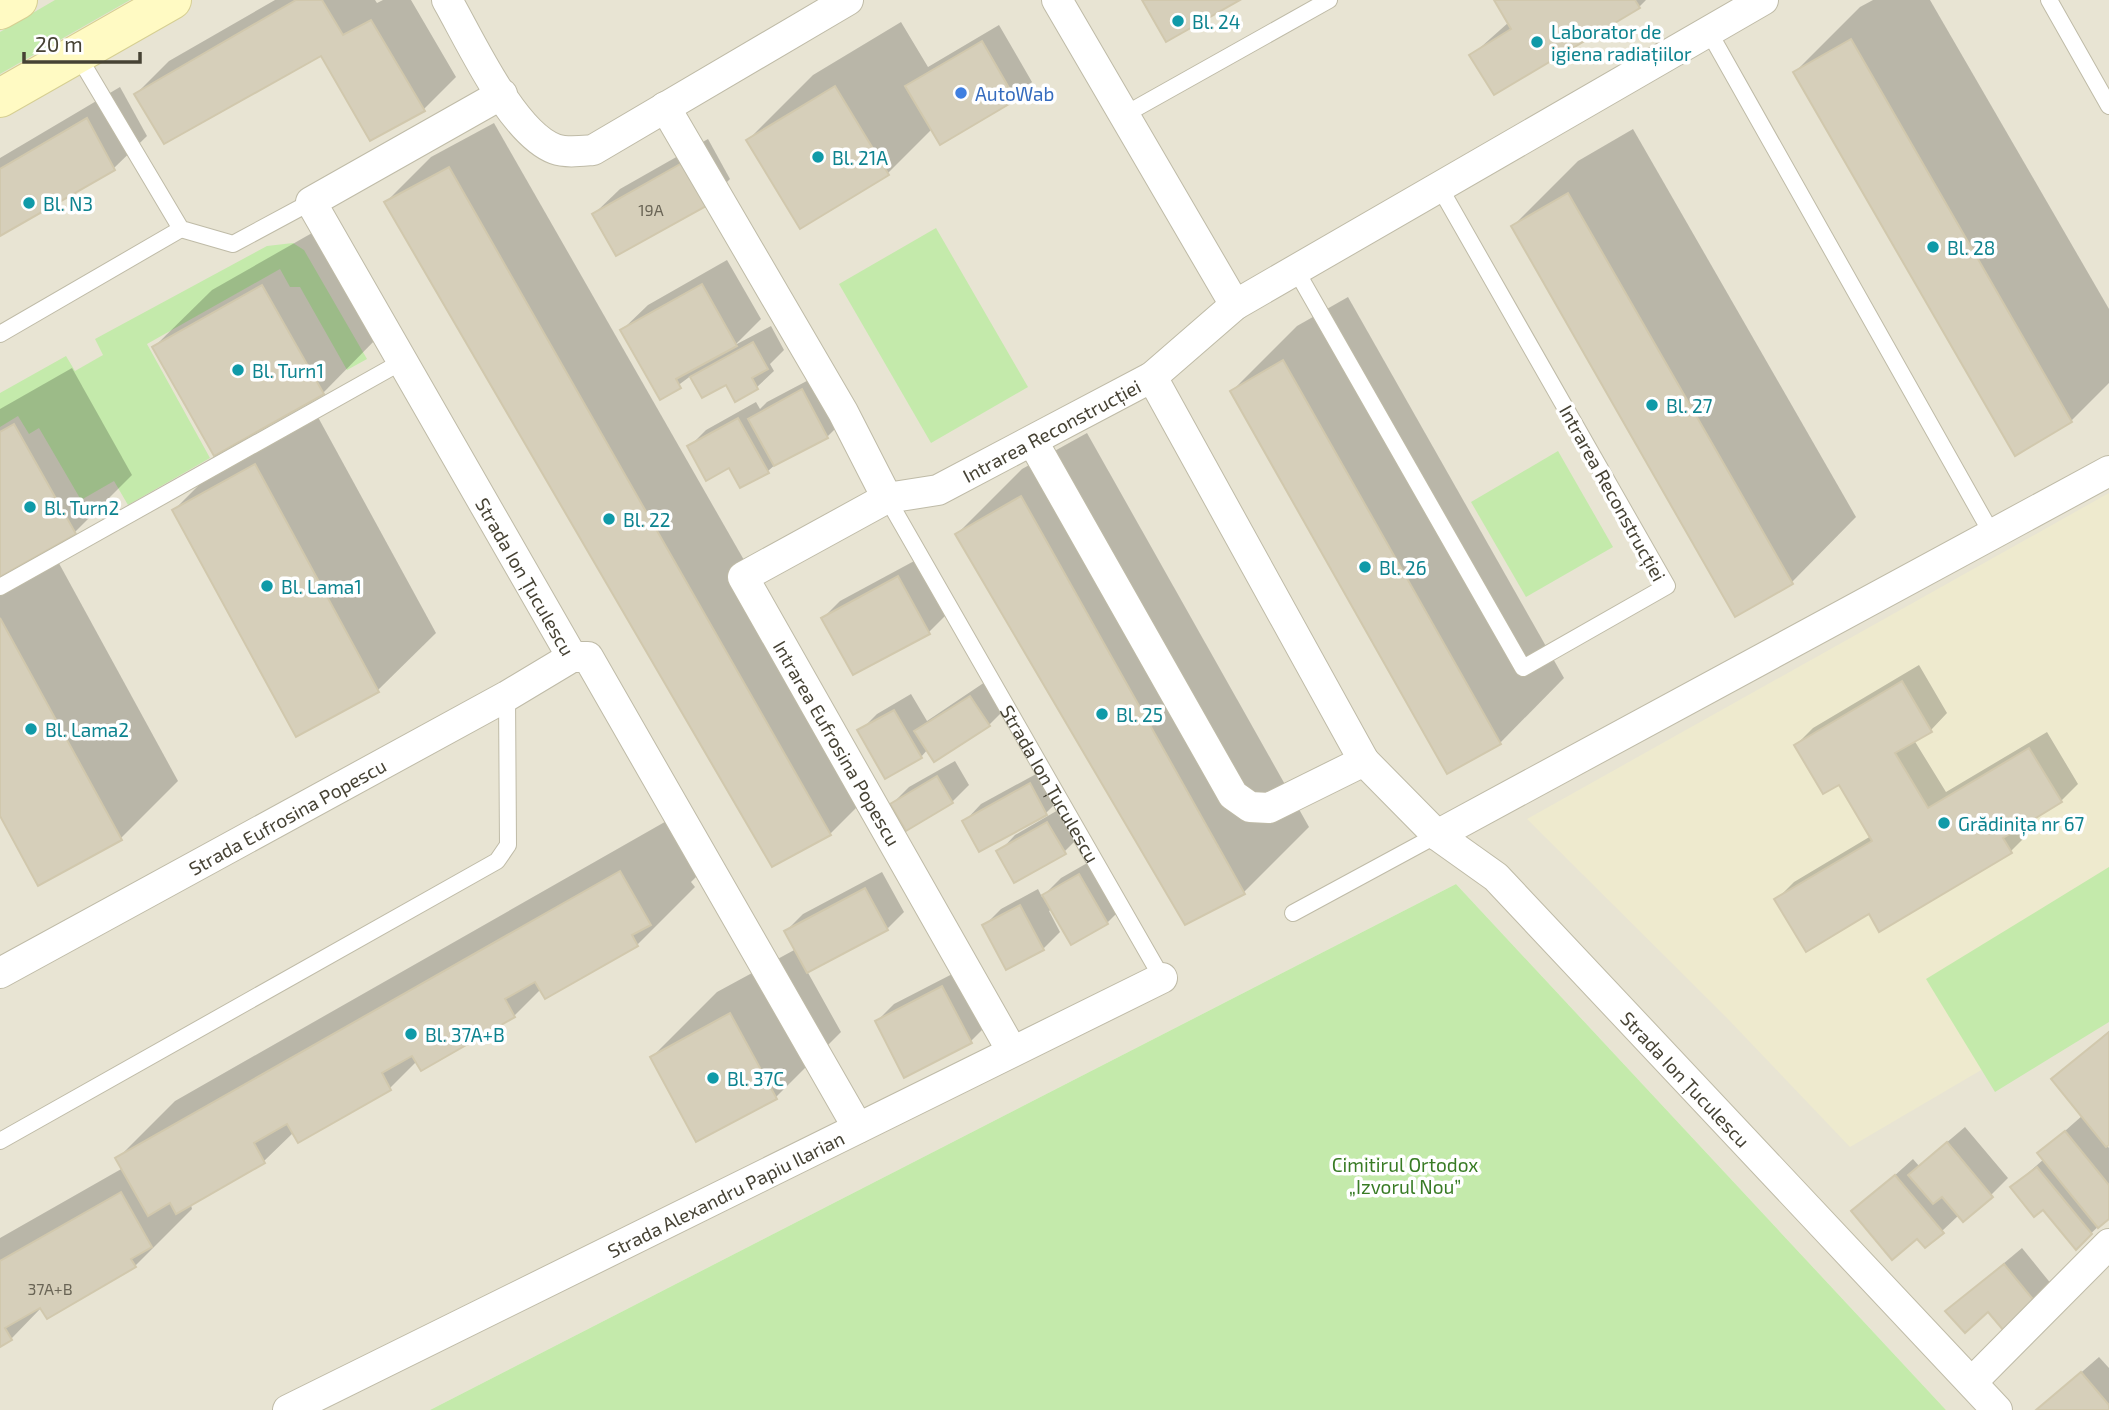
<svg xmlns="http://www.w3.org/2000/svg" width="2109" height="1410" viewBox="0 0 2109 1410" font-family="'Exo 2',sans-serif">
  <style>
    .residential { fill: #e8e4d3 }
    .education { fill: #eeeace }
    .green { fill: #c4eaab }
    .shadow { fill: #0003 }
    .building { fill: #d6cfba; stroke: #d1c8ad; stroke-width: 2 }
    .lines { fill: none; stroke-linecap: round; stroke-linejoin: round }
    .lane-casing { stroke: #bfbba7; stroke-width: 18 }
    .street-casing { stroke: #bfbba7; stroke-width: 32 }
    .secondary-casing { stroke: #d6cf92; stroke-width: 40 }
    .lane { stroke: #fff; stroke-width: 16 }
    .street { stroke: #fff; stroke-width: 30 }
    .secondary { stroke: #fffac3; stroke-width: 38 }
    .culture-dot { fill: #0f9aa8; stroke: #fff; stroke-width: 2.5 }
    .shop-dot { fill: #3f7fe0; stroke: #fff; stroke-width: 2.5 }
    .labels { text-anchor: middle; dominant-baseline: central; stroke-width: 7; stroke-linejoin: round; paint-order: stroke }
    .number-label { font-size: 16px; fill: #6a6556 }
    .culture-label { font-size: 19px; fill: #0d838f; stroke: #fff; text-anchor: start }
    .shop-label { font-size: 19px; fill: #366cbe; stroke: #fff; text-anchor: start }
    .street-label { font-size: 19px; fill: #464234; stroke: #fff }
    .park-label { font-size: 19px; fill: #387b24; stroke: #fff }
  </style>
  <rect width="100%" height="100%" fill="#f3f1e5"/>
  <path class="residential" d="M0,0H2109V1410H1946L1456,884L430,1410H0Z"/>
  <path class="education" d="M2109,493V995L1850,1147L1726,1017L1527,819Z"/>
  <g class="green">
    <path d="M55,0H130L0,74V32Z"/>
    <path d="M936,228L1028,387L931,443L839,284Z"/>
    <path d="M293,243L304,250L367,359L347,370L300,287H290L280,269L147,344L210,458L128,505L114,481L81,500L39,428L29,434L18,416L0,427V393L66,356L75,371L103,355L95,339L267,246Z"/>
    <path d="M1558,451L1613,547L1526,597L1471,502Z"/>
    <path d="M2109,867V1022L1995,1092L1926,979Z"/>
    <path d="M1456,884L1946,1410H430Z"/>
  </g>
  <g class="shadow">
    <path d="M275,0H375L377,3L383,0H411L456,77L423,110L322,53L136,94L169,61Z"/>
    <path d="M1496,0H1646L1639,7L1472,55L1509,22Z"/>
    <path d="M1873,0H1930L2109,309V383L2071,421L1795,72L1860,7Z"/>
    <path d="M901,22L928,67L999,25L1032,82L1015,99L932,129L888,173L800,226L748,140L813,75Z"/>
    <path d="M120,87L147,136L114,168L0,234V158Z"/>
    <path d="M494,123L875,789L830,834L386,202L431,157Z"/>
    <path d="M1633,129L1856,517L1791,583L1513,226L1578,161Z"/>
    <path d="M708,139L730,179L705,204L594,214L620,189Z"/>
    <path d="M319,229L380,335L323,393L154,347L212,290Z"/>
    <path d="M727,260L761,319L735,345L771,326L784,350L770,364L774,371L757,387L736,399L727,383L703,396L692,375L661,398L622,330L648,305Z"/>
    <path d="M1348,297L1564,678L1500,743L1232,391L1297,326Z"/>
    <path d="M72,368L132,475L75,532L0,575V409Z"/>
    <path d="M820,374L844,420L827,437L776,464L768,471L730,466L689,447L706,430L756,402L760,409L767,402Z"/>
    <path d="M313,408L436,633L378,690L297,735L174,510L231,453Z"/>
    <path d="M1087,433L1309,827L1244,892L1186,923L957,534L1022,469Z"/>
    <path d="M55,556L178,781L121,838L0,812V586Z"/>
    <path d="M916,560L946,615L929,632L823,618L840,601Z"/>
    <path d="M1919,665L1947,713L1931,730L1914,740L1946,792L2047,732L2078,784L2061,801L2022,824L2028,834L2011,851L1880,930L1869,912L1777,899L1794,882L1871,836L1839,782L1796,745L1813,728Z"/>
    <path d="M988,680L1006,708L989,725L928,749L921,757L860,731L877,714L911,694L927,721Z"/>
    <path d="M955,761L969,785L952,802L892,804L909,787Z"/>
    <path d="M1047,768L1063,796L1046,813L965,821L981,804Z"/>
    <path d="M1065,806L1081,835L1064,852H999L1015,835Z"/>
    <path d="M677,815L707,866L691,882L695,887L637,945L541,989L514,1016L422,1069L417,1061L390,1088L298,1141L294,1132L264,1161L191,1205L192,1209L135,1266L42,1307L11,1339L0,1345V1238L123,1168L117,1159L175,1101Z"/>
    <path d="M1096,858L1124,906L1107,923L1052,909L1049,911L1060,932L1043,949L1006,968L984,926L1001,909L1038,889L1042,897L1061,878Z"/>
    <path d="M882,872L904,912L887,929L807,971L841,1032L776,1097L652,1057L717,992L796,949L786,931L803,914Z"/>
    <path d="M960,970L988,1024L971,1041L877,1021L894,1004Z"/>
    <path d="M2109,1031V1142L2106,1144L2109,1148V1216L2076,1248L2044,1208L2012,1187L2044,1159L2040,1153L2083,1115L2053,1079Z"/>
    <path d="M1965,1127L2008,1178L1991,1195L1959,1215L1942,1231L1917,1236L1854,1212L1913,1159L1919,1166Z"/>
    <path d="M2022,1248L2052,1285L2035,1301L1988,1310L1947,1311Z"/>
    <path d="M2099,1357L2109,1368V1410H2038Z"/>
  </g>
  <g class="building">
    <path d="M296,0H322L343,35L371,20L425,111L370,141L321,56L164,144L134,94Z"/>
    <path d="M1142,0H1240L1166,42Z"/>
    <path d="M1494,0H1635L1640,8L1494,95L1469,55L1511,29Z"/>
    <path d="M1851,39L2072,422L2015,456L1793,72Z"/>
    <path d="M982,41L1016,100L940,145L905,86Z"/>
    <path d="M835,86L889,175L800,229L746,140Z"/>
    <path d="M87,118L115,170L0,236V169Z"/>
    <path d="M682,163L706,206L616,256L592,214Z"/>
    <path d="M449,167L831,835L772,867L384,202Z"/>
    <path d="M1568,193L1793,584L1735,617L1511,226Z"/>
    <path d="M702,284L737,346L676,379L681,388L660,400L620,330Z"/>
    <path d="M262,285L324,394L214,456L152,347Z"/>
    <path d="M753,342L768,369L752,378L758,389L735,402L726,385L702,398L690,377Z"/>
    <path d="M1283,360L1501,744L1447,774L1230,391Z"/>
    <path d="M802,389L828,438L774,466L748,419Z"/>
    <path d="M738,418L769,473L740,488L729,468L706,481L687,446Z"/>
    <path d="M14,424L76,534L0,577V432Z"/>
    <path d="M255,464L379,692L296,737L172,510Z"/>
    <path d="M1021,496L1245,894L1185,925L955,534Z"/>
    <path d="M898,576L930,634L853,675L821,618Z"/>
    <path d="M0,618L122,840L38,886L0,816Z"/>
    <path d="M1902,681L1932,732L1895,753L1928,808L2029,748L2062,802L2003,838L2012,853L1879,932L1869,914L1806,952L1774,899L1872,841L1839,785L1823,794L1794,745Z"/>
    <path d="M970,696L990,726L934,762L914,731Z"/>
    <path d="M894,710L922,758L885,779L857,730Z"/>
    <path d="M937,776L953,803L906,831L890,804Z"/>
    <path d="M1030,783L1047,815L979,852L962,821Z"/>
    <path d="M1047,822L1066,854L1014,883L996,851Z"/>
    <path d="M620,871L651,925L632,935L638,946L545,999L535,982L505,999L515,1017L421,1071L412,1056L382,1073L391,1090L298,1143L287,1124L254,1143L265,1163L176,1214L170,1203L148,1216L115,1158Z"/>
    <path d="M1079,874L1108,924L1071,945L1042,895Z"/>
    <path d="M865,888L888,930L807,973L784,931Z"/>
    <path d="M1020,905L1044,950L1006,970L982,925Z"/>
    <path d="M942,986L972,1043L904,1078L875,1021Z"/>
    <path d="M730,1013L777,1099L696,1142L650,1057Z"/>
    <path d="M2109,1032V1145L2106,1147L2051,1079Z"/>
    <path d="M2065,1131L2109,1185V1219L2098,1228L2037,1153Z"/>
    <path d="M1947,1142L1993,1197L1963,1222L1942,1197L1933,1204L1908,1175Z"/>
    <path d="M2037,1167L2092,1234L2076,1250L2043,1210L2034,1217L2010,1187Z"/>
    <path d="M1895,1175L1944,1233L1925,1248L1917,1239L1892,1260L1851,1211Z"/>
    <path d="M121,1192L152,1247L131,1259L136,1267L47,1319L40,1308L5,1328L12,1340L0,1347V1261Z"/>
    <path d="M2004,1264L2036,1303L2004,1331L1988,1312L1965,1333L1945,1311Z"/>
    <path d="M2081,1372L2109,1405V1410H2036Z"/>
  </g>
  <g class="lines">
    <defs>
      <g id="lane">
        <path d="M2049,0L2109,106"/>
        <path d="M1709,32L1992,534"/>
        <path d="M77,54L181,229L233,244L311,202"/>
        <path d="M1124,115L1329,0"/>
        <path d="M1297,272L1523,668L1667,586L1440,188"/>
        <path d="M0,334L181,229"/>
        <path id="s1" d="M887,498L1162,978"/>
        <path d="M0,587L403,361"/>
        <path d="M1293,913L1437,835"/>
        <path d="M0,1141L497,861L508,845L507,696"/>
      </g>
      <g id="street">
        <path d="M447,0C470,40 512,133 555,149C566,153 581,151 593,150L848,0"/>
        <path d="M1057,0L1235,305"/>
        <path id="s2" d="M502,94L311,202L572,657"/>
        <path d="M665,107L843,412L887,498"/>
        <path id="s3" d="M1152,377L1364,761L1437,835L1496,877L1997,1410"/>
        <path d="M1033,442L1233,795L1250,807L1269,808L1364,761"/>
        <path d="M572,657H588L858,1128"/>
        <path d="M1437,835L2109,471"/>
        <path id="s4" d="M0,973L507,696L572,657"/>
        <path id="s5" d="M1012,1051L743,577L887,498L938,490L1152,377L1235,305L1763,0"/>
        <path d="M1972,1382L2109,1244"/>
        <path id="s6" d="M288,1410L1162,978"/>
      </g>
      <g id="secondary">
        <path d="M0,10L18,0"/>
        <path d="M0,98L172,0"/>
      </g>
    </defs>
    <use href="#lane" class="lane-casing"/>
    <use href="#street" class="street-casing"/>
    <use href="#secondary" class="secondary-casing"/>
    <use href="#lane" class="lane"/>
    <use href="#street" class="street"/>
    <use href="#secondary" class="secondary"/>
  </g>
  <g class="culture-dot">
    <circle cx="1178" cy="21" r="7"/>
    <circle cx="1537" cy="42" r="7"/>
    <circle cx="818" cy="157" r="7"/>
    <circle cx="29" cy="203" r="7"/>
    <circle cx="1933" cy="247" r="7"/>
    <circle cx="238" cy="370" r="7"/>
    <circle cx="1652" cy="405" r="7"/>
    <circle cx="30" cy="507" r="7"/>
    <circle cx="609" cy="519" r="7"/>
    <circle cx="1365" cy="567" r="7"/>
    <circle cx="267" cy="586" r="7"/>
    <circle cx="1102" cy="714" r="7"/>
    <circle cx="31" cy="729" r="7"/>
    <circle cx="1944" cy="823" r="7"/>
    <circle cx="411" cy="1034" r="7"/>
    <circle cx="713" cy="1078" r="7"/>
  </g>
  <circle class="shop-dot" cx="961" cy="93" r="7"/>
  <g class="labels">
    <g class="number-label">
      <text x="651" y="209">19A</text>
      <text x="50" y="1288">37A+B</text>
    </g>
    <g class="culture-label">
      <text x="1192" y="21">Bl. 24</text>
      <text x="1551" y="31">Laborator de<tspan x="1551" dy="22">igiena radiațiilor</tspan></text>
      <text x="832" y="157">Bl. 21A</text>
      <text x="43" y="203">Bl. N3</text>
      <text x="1947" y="247">Bl. 28</text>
      <text x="252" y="370">Bl. Turn1</text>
      <text x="1666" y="405">Bl. 27</text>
      <text x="44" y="507">Bl. Turn2</text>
      <text x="623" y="519">Bl. 22</text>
      <text x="1379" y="567">Bl. 26</text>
      <text x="281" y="586">Bl. Lama1</text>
      <text x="1116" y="714">Bl. 25</text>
      <text x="45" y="729">Bl. Lama2</text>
      <text x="1958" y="823">Grădinița nr 67</text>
      <text x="425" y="1034">Bl. 37A+B</text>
      <text x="727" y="1078">Bl. 37C</text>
    </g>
    <g class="shop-label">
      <text x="975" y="93">AutoWab</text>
    </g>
    <g class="street-label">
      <text stroke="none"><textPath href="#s5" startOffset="889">Intrarea Reconstrucției</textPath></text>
      <text transform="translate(1613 493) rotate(61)">Intrarea Reconstrucției</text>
      <text stroke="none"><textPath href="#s2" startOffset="651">Strada Ion Țuculescu</textPath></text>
      <text transform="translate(837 743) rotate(60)">Intrarea Eufrosina Popescu</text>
      <text stroke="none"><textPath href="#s1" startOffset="329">Strada Ion Țuculescu</textPath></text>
      <text stroke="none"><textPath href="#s4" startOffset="327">Strada Eufrosina Popescu</textPath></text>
      <text stroke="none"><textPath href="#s3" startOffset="892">Strada Ion Țuculescu</textPath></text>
      <text stroke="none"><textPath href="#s6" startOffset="488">Strada Alexandru Papiu Ilarian</textPath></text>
    </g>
    <g class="park-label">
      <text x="1405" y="1164">Cimitirul Ortodox<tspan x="1405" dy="22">„Izvorul Nou”</tspan></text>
    </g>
  </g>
  <path d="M24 52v10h116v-10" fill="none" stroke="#464234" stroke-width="3.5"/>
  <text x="35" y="52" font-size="21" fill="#464234" stroke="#ffffff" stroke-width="5" paint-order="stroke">20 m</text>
</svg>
